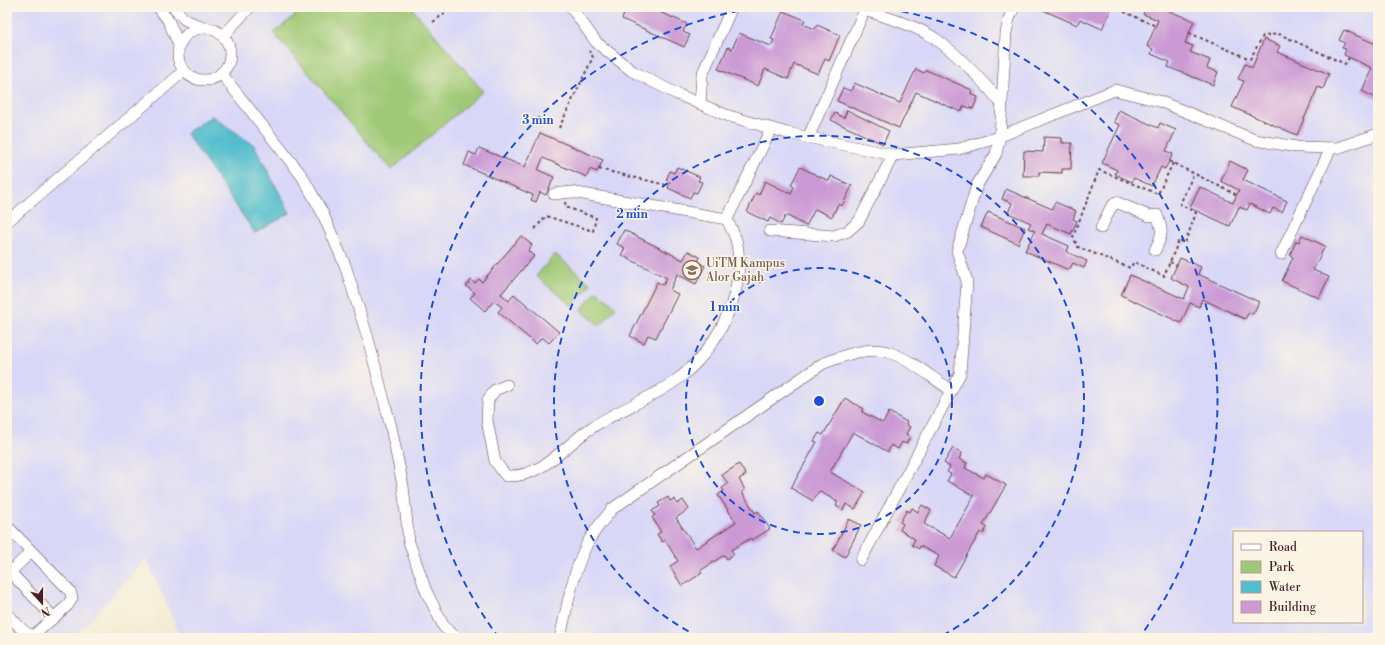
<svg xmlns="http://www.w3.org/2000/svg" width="1385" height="645" viewBox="0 0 1385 645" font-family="'Libre Bodoni',serif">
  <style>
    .built { fill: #d8d7f8; fill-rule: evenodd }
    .green { fill: #9fc976; stroke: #747450 }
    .water { fill: #52becd; stroke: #4e6e7c }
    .building { fill: #cb9ad5 }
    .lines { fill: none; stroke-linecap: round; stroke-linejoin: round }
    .minor-casing { stroke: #633e44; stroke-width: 12 }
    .path { stroke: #633e44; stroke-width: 2; stroke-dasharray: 3 3; stroke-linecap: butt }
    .minor { stroke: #fff; stroke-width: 11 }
    .ring { fill: none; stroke: #1d4ed8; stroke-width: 2; stroke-dasharray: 7 5 }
    .labels { text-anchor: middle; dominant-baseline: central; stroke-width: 3; stroke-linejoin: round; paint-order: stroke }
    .education-label { font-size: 12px; fill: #785e54; stroke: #fcf5e5; text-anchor: start }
    .centre { fill: #1d4ed8; stroke: #fcf5e5; stroke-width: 2 }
    .ring-label { font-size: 12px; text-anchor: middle; font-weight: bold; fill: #1d4ed8; stroke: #fcf5e5; stroke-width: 3; stroke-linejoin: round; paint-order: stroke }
  </style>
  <rect width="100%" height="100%" fill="#fcf5e5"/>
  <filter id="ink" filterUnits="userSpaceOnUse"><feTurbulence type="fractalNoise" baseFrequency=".025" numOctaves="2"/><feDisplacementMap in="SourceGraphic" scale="8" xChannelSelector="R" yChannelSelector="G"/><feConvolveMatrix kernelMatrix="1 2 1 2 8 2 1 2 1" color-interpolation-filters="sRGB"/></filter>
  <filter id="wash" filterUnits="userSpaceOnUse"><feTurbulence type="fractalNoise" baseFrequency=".012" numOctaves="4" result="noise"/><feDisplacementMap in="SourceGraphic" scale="16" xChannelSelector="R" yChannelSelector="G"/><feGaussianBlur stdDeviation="0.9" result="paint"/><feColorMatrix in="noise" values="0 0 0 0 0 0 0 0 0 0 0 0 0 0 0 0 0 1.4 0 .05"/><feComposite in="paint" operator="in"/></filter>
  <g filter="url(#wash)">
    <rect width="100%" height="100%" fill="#f2ebd2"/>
    <path class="built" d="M7,7H1378V638H181L146,558L74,638H7ZM1234,532H1362V622H1234Z"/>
    <g class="green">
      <path d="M305,7H411L483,91L391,170L274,33Z"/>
      <path d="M555,254L591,284L572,306L536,276Z"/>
      <path d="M597,291L616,307L600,326L581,310Z"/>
    </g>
    <path class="water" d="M212,116L254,145L290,213L255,233L186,133Z"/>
    <g id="blocks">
      <g class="building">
        <path d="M627,7H649L687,24L683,32L690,35L684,47L622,19Z"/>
        <path d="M1036,7H1112L1102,29L1080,19L1077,25Z"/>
        <path d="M1125,7H1135L1134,11Z"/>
        <path d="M1146,7H1159L1194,21L1185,43L1193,46L1190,52L1210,60L1207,68L1218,72L1213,85L1168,67L1170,62L1151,54L1153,49L1147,46L1158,20L1143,14Z"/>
        <path d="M1368,7H1378V12Z"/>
        <path d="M783,11L805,20L803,24L815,29L817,25L840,35L829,61L825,59L818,74L794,64L788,79L765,69L758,86L718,69L728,47L732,49L739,33L771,46L774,40L771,39Z"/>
        <path d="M1344,30L1378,45V70L1376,74L1378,75V99L1362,91L1372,68L1344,55L1346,49L1342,48L1345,43L1339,40Z"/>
        <path d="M1264,39L1280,46L1277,52L1329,74L1323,89L1318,87L1297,135L1232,107L1244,81L1238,79L1245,64L1252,68Z"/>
        <path d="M916,69L924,73L926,70L972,90L971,94L978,97L973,109L964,106L961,112L916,92L899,128L837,101L843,88L851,91L854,83L900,103Z"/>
        <path d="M847,110L889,131L883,144L831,120L835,113L844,118Z"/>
        <path d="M1119,110L1158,128L1160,123L1176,130L1166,151L1173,154L1165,169L1161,167L1152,186L1134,178L1132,182L1115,174L1117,170L1102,163L1120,125L1114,122Z"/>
        <path d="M540,133L603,160L597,172L590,169L587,177L543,158L538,170L554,177L546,195L540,192L536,202L531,200L533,195L464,165L469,152L476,155L479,148L525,167Z"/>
        <path d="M1044,137L1062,138V143H1072L1071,169H1062V173L1039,172V176H1023L1024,151L1043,152Z"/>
        <path d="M1230,161L1248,170L1243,180L1287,201L1282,212L1273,208L1270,214L1250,204L1247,210L1239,207L1230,226L1190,208L1200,187L1233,203L1239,190L1221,181Z"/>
        <path d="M677,167L700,177L698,181L702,182L697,193L693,192L690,198L668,188L670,182L666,180L670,171L674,173Z"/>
        <path d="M800,167L829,181L831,176L852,186L842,206L838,204L832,217L815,209L806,226L786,215L781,224L770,218L768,222L747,212L756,193L759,195L765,181L791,194L794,187L791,185Z"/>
        <path d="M1006,189L1052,209L1055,202L1076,211L1073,219L1077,221L1071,234L1047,224L1042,234L1069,246L1067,252L1087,261L1084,268L1073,263L1069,270L1025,251L1035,231L1028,228L1031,223L1008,213L1012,203L1002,199Z"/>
        <path d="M988,212L1025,228L1018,244L981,227Z"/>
        <path d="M624,230L683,260L688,251L700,257L698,262L705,266L696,284L677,274L670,290L678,294L656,338L648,335L644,343L630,336L657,282L663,285L667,278L621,255L625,248L617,244Z"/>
        <path d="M1302,235L1325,246L1313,270L1329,277L1319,298L1282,281L1293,257L1290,255L1296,241L1299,242Z"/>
        <path d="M521,236L532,245L528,251L534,256L501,294L509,301L514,294L559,332L549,343L542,337L536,344L498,312L502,307L494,301L485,311L470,298L475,293L466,286L471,280L475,283L479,279L482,282Z"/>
        <path d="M1180,258L1201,267L1198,274L1259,302L1253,314L1249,312L1245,319L1202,299L1199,307L1190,303L1181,323L1121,295L1130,275L1184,299L1189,287L1171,278Z"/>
        <path d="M845,398L864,409L862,412L883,423L889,412L907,422L906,424L910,427L906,434L910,437L906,444L902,442L898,449L891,445L888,452L853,432L830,472L865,492L855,509L846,504L843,510L836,506L838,502L819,491L813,501L791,488L817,442L814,441L819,433L823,435Z"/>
        <path d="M953,448L962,453L959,459L967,463L965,468L984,478L986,474L1006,485L983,525L987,527L983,534L980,532L954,577L934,566L939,556L920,546L919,549L912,545L915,539L900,530L903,524L900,522L907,510L910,512L912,508L918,512L922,505L931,510L924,524L950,538L974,496L947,481L951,474L947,472L950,467L944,463Z"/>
        <path d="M739,464L746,475L739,479L745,490L742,492L755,513L758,511L770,529L752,540L751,538L731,550L734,554L727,559L724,555L700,571L702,573L682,586L670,566L678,561L665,540L662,542L657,534L661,532L652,517L655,515L652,511L660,506L658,503L668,497L670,501L674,499L677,504L683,500L689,509L676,518L696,548L736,522L718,495L724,491L722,488L728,484L722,475Z"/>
        <path d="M849,519L861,525L845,557L833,550Z"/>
      </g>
    </g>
  </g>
  <g filter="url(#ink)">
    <use href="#blocks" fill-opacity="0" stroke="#633e44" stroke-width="1"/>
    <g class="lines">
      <defs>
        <g id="minor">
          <path d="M158,7L168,20L179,45"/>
          <path d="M174,7L184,19L203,28"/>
          <path d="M571,7L596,42L632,71L677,94L726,115L787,133L893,155L959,149L993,139L1115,90L1159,101L1255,140L1297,147L1337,148L1378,134"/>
          <path d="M865,10C888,18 915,25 936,39C961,57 981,79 1001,103"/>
          <circle cx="204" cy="54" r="26"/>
          <path d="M223,36L250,7"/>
          <path d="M221,73L302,176L322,212L345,265L367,335L391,427L403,486L409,542L426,591L444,627L457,638"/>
          <path d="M700,104L702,75L732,7"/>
          <path d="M808,138L866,7"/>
          <path d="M554,194L571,192L727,219"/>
          <path d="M727,219L771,129"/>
          <path d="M7,222L184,71"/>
          <path d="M1101,228L1110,209L1116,202L1149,216L1157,215C1163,231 1163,234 1155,250"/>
          <path d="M770,231L834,236L848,231L859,221L893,155"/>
          <path d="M1281,254L1331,148"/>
          <path d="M507,385L495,390L488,400L487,420L495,461L506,476C542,478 563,447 591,428C618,410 651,399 678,379C717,349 746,294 737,244C736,236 730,227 727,219"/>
          <path d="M7,526L70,591L72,598L68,605L34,635C24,636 14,620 7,613"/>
          <path d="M861,560L960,374L967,281L957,251L977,185L996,154L1000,136L1006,33L1009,19L1014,7"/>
          <path d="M10,572L54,618"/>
          <path d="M7,575L31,552"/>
          <path d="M560,638C567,608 572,575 586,546C592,532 603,521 612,509L822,364C842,356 870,345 891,353C913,361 932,378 951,390"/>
        </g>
      </defs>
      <use href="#minor" class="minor-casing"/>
      <g class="path">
        <path d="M1113,7L1156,26"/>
        <path d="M433,22L453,7"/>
        <path d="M1189,33L1250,59L1263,36L1279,34L1345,64L1349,58"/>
        <path d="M559,128L593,57L589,51"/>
        <path d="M1169,161L1237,195"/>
        <path d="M1173,163L1158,194L1099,170L1073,237L1078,247L1130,268L1134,262L1164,276L1179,240L1185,243L1196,213L1180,204L1194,173"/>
        <path d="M599,169L666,185"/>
        <path d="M535,229L546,216L593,231L596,218L566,207L565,202"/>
        <path d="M1170,262L1177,266"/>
      </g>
      <use href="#minor" class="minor"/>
    </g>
  </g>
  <g class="ring">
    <circle cx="819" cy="401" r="133"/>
    <path d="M699 637A265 265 0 1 1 939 637"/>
    <path d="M499 638A398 398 0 0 1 760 7M878 7A398 398 0 0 1 1139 638"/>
  </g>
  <defs>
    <symbol id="university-ring" viewBox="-11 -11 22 22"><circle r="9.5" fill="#fcf5e5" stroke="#8d6e63" stroke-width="1.5"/><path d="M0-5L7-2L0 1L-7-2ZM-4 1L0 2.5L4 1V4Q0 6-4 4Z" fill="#8d6e63"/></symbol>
  </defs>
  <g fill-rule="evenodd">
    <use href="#university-ring" x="681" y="259" width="22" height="22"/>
  </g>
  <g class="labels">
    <g class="education-label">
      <text x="706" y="263">UiTM Kampus<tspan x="706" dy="14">Alor Gajah</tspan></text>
    </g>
  </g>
  <circle cx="819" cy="401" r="6" class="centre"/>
  <g class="ring-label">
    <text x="538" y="124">3 min</text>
    <text x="632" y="218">2 min</text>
    <text x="725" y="311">1 min</text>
  </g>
  <rect width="1385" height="645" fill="none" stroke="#fcf5e5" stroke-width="24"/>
  <rect x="1233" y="531" width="130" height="92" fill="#fcf5e5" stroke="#b59f9b"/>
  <rect x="1241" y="544" width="20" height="6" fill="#ffffff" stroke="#b59f9b"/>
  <text x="1269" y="551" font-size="12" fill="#4a1f2b">Road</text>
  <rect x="1241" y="561" width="20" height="12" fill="#9fc976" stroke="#b59f9b"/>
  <text x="1269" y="571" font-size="12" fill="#4a1f2b">Park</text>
  <rect x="1241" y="581" width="20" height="12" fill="#52becd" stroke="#b59f9b"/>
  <text x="1269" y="591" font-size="12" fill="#4a1f2b">Water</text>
  <rect x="1241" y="601" width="20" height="12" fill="#cb9ad5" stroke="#b59f9b"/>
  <text x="1269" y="611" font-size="12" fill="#4a1f2b">Building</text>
  <g transform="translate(42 603) rotate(159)" stroke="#fcf5e5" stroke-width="3" paint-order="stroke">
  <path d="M0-3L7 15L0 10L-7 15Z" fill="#4a1f2b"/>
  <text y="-6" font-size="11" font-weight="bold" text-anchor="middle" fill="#4a1f2b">N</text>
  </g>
</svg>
